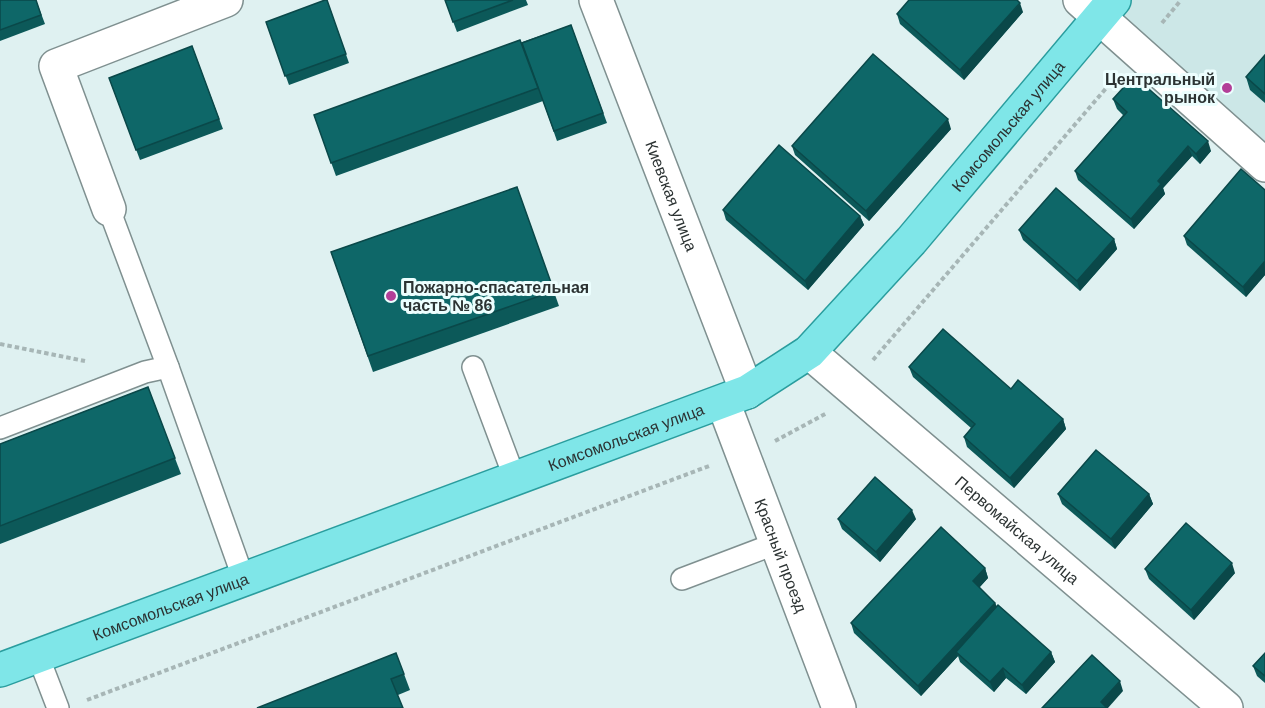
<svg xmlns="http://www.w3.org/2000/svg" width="1265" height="708" viewBox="0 0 1265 708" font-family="Helvetica,sans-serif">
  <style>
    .built { fill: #cce7e7 }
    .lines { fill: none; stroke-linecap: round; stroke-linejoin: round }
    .lane-casing { stroke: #7f9090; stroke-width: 24 }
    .street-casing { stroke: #7f9090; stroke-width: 36 }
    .primary-casing { stroke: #2a9d9e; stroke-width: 36 }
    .path { stroke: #a7b6b6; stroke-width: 4; stroke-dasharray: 4.5 3; stroke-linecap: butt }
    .lane { stroke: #fff; stroke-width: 21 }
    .street { stroke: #fff; stroke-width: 33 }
    .primary { stroke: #7fe6e8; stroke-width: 33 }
    .wall { fill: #0c5959 }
    .shaded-wall { fill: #0a4849 }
    .building { fill: #0e6768; stroke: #0a4849; stroke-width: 1.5 }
    .poi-dot { fill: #b33f98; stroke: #ecfefe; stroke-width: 2 }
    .labels { text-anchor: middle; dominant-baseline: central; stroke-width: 6; stroke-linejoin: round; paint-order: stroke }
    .poi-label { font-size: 16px; font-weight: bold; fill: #2c3333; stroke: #ecfefe; text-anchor: end }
    .street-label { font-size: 16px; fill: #2c3333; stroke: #ecfefe }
  </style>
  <rect width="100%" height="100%" fill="#dff1f1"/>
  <path class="built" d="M1129,0H1265V156L1112,21Z"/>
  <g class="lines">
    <defs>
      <g id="lane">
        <path d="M109,209L168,367"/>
        <path d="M473,367L515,479"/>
        <path d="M0,428L145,372L168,367L244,580"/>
        <path d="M682,579L777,543"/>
        <path d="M38,656L58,708"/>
      </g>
      <g id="street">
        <path id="s1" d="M596,0L747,392"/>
        <path d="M1080,0L1265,165"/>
        <path d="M109,209L56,66L226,0"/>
        <path id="s2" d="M809,352L1226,708"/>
        <path id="s3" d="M723,402L839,708"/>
      </g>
      <g id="primary">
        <path id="s4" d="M0,670L747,392L809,352L911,241L1114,0"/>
      </g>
    </defs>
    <use href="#lane" class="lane-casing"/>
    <use href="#street" class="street-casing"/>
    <use href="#primary" class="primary-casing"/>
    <g class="path">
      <path d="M1162,23L1181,0"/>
      <path d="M0,344L85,361"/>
      <path d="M873,360L1114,79"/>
      <path d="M775,441L827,413"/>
      <path d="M87,700L709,466"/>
    </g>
    <use href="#lane" class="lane"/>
    <use href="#street" class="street"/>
    <use href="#primary" class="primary"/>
  </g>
  <g class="wall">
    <path d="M0,0H36L45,24L0,41Z"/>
    <path d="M327,0L349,63L289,85L266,22Z"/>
    <path d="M445,0H526L528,5L457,32Z"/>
    <path d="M1023,12L964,80L900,24L897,14Z"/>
    <path d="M571,25L607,123L557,141L543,101L336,176L314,115Z"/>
    <path d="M192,46L223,129L140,160L109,78Z"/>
    <path d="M1265,55V103L1250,90L1246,77Z"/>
    <path d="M1113,99L1211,151L1200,164L1192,156L1163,188L1165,194L1134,229L1078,180L1075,171L1123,115L1117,109Z"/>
    <path d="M951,129L869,221L795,155L792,146Z"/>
    <path d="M517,187L559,306L373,372L331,252Z"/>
    <path d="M1265,190V275L1246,297L1187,245L1184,236Z"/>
    <path d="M723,210L860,216L864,225L808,290L726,220Z"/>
    <path d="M1019,230L1114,239L1117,249L1080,291L1023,240Z"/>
    <path d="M909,367L1011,389L1063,419L1066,429L1014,488L967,447L964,437L971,428L913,377Z"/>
    <path d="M148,387L181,474L0,544V444Z"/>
    <path d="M1058,494H1149L1153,504L1115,549L1062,504Z"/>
    <path d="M838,519H916L880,562L842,529Z"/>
    <path d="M985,568L988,578L979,588L995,603L997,607L1051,652L1055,662L1026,694L1006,678L994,692L960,662L958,656L921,696L854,633L851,623Z"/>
    <path d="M1145,569L1235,573L1194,620L1149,579Z"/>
    <path d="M1265,653V683L1257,676L1253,666Z"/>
    <path d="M404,674L410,690L398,695L257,708Z"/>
  </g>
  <g class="shaded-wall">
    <path d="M1020,3L1023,12L964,80L960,70Z"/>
    <path d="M948,119L951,129L869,221L866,211Z"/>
    <path d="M1208,141L1211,151L1200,164L1196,154Z"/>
    <path d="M1188,146L1192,156L1163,188L1165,194L1134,229L1131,219L1158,181Z"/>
    <path d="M860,216L864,225L808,290L805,281Z"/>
    <path d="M1114,239L1117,249L1080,291L1077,281Z"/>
    <path d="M1265,261V275L1246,297L1243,287Z"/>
    <path d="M1063,419L1066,429L1014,488L1010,478Z"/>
    <path d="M1149,494L1153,504L1115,549L1111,539Z"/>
    <path d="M912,510L916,519L880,562L876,552Z"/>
    <path d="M1232,563L1235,573L1194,620L1191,610Z"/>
    <path d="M985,568L988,578L976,591L973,581Z"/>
    <path d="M995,603L999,612L956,652L958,656L921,696L918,686Z"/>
    <path d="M1051,652L1055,662L1026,694L1022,685Z"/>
    <path d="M1003,668L1006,678L994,692L990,682Z"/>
    <path d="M1120,681L1123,691L1108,708H1103L1101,702Z"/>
  </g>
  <g class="building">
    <path d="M0,0H36L41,15L0,30Z"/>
    <path d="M325,0H327L346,54L285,76L266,22Z"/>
    <path d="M445,0H513L453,22Z"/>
    <path d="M909,0H1017L1020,3L960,70L897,14Z"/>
    <path d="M571,25L603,113L554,131L522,43Z"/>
    <path d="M520,40L538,88L331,163L314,115Z"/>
    <path d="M192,46L219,119L136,150L109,78Z"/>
    <path d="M873,54L948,119L866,211L792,146Z"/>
    <path d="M1265,55V94L1246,77Z"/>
    <path d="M1134,76L1208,141L1196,154L1188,146L1158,181L1161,184L1131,219L1075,171L1127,112L1113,99Z"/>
    <path d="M779,145L860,216L805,281L723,210Z"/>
    <path d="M1241,169L1265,190V261L1243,287L1184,236Z"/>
    <path d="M517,187L554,291L368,356L331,252Z"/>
    <path d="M1056,188L1114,239L1077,281L1019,230Z"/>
    <path d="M943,329L1011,389L1018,380L1063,419L1010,478L964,437L975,424L909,367Z"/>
    <path d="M148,387L175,458L0,526V444Z"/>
    <path d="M1096,450L1149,494L1111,539L1058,494Z"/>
    <path d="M875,477L912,510L876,552L838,519Z"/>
    <path d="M1186,523L1232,563L1191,610L1145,569Z"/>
    <path d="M941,527L985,568L973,581L995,603L918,686L851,623Z"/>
    <path d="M998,605L1051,652L1022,685L1003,668L990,682L956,652Z"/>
    <path d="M396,653L404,674L391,679L403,708H257Z"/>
    <path d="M1265,653V676L1253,666Z"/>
    <path d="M1092,655L1120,681L1101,702L1107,708H1042Z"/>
  </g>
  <g class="poi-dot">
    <circle cx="1227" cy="88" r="6"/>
    <circle cx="391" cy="296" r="6"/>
  </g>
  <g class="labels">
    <g class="poi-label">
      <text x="1215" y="79">Центральный<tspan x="1215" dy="18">рынок</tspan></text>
      <text x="403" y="287" text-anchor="start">Пожарно-спасательная<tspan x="403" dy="18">часть № 86</tspan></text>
    </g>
    <g class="street-label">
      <text stroke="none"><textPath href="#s4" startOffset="1172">Комсомольская улица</textPath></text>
      <text stroke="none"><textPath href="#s1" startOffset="210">Киевская улица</textPath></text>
      <text stroke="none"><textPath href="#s4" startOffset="668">Комсомольская улица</textPath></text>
      <text stroke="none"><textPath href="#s2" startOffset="274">Первомайская улица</textPath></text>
      <text stroke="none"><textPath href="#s3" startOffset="164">Красный проезд</textPath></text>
      <text stroke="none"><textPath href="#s4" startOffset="182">Комсомольская улица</textPath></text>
    </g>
  </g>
</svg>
